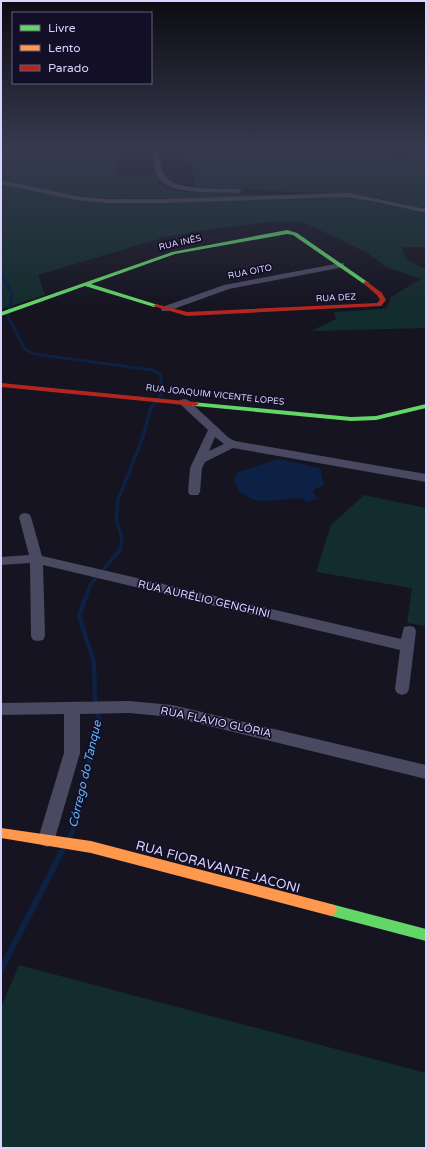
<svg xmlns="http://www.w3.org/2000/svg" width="427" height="1149" viewBox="0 0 427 1149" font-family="'Varela Round',sans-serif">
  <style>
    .green { fill: #132c2d }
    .water { fill: #0d2144 }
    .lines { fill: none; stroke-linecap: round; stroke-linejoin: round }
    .stream-far3 { stroke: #0d2144; stroke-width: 3 }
    .stream-far2 { stroke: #0d2144; stroke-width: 3.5 }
    .stream-far1 { stroke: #0d2144; stroke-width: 4.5 }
    .stream { stroke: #0d2144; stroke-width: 6 }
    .street { fill: #4a4962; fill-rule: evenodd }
    .fast { fill: #63d668; fill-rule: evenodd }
    .slow { fill: #ff974d; fill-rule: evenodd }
    .jam { fill: #b3261e; fill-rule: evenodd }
    .labels { text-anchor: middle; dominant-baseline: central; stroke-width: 3.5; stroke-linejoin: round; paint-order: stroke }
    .far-street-label { font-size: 9px; fill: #d9d4ff; stroke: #130f26 }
    .street-label { font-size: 11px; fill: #d9d4ff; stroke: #130f26 }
    .water-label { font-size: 12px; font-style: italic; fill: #62b6ff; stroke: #130f26 }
    .near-street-label { font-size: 13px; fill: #d9d4ff; stroke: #130f26 }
  </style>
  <rect width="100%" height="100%" fill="#161421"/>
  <g class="green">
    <path d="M1,146H114L117,175L155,174C159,189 172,190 186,192L312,196L120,199L70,195L1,180Z"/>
    <path d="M198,146H382L384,151L407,167H412L407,161L403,148L426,146V209L363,195L196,187L187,152Z"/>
    <path d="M1,184L64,197L142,203L342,197L361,198L426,214V247H402L405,258L415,264L426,269V328L311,331L336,319L334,312L382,309L387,307L391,297L421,279L386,267L366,252L305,223L293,221H278L204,230L162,238L38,275L45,295L1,309Z"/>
    <path d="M364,495L426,508V626L407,623L412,588L316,572L331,525Z"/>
    <path d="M19,965L426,1073V1148H1V1007Z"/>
  </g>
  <path class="water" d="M279,459L320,468L324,486L316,488L313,492L315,496L320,498L307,502L301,498C281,498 261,507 243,494C240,492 238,491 237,487C234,481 234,477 238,472Z"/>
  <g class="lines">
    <path class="stream-far3" d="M1,272L12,295L8,317L25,349L34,354L152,370L161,375V395L151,408"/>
    <path class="stream-far2" d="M86,597L90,585L120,550L122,538L116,519L118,500L143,437L151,407"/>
    <path class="stream-far1" d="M69,838L73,830L99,721L95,699L94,662L79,616L86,596"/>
    <path class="stream" d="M1,970L63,849"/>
    <g class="street">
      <path d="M118,146H157C160,156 160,168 165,176C174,191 222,188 238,189L242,191L238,193C219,192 173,195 160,180C153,172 154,158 151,148H121Z"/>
      <path d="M1,180L76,196L107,199H162L349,193L426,209V213L372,201L343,197L162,203H107L76,200L1,184Z"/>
      <path d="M341,263H344V267L229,289L168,311H162L161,309L162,307L224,285Z"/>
      <path d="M184,399L188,400L229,438L235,441L426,474V482L233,448L205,462L202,468L200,492L198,495H190L188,492L190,468L208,430L180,404L179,402L180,400ZM215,437L224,444L209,451Z"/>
      <path d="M25,513L29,514L31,517L42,556L401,639L404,627L409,626L414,627L416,631L409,689L407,693L402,695L397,693L395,689L400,650L43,565L45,636L43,640L38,641L33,640L31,636L30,563L1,565V557L29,555L19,517L21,514Z"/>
      <path d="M129,701L172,705L426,765V779L172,717L129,713L80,714V753L53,845L47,847L41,845L38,839L64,753V714L1,715V703Z"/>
    </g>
    <g class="fast">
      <path d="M287,230L297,233L369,283L364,284L293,235L287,234L175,254L91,284L158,305V307H154L85,286L1,316V312L172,252Z"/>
      <path d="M192,402L351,417L376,416L426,404V408L376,420L351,421L195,406H192Z"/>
      <path d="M331,904L426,929V941L331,916L327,914L325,910L327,906Z"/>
    </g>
    <path class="slow" d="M1,828L91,841L331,904L335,906L337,910L335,914L331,916L91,853L1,838Z"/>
    <g class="jam">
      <path d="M366,281L382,293L386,300L381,306L187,316L153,306L156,304L187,312L377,303L380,300L377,295L364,284L363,283Z"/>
      <path d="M1,383L195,402L199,404L195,406L1,387Z"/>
    </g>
  </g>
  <linearGradient id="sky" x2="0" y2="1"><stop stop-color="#0c0b12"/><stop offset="0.48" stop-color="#363a4e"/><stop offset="1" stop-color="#363a4e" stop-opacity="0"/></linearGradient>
  <rect width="427" height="307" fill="url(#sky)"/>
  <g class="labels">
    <g class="far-street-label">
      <text transform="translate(180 243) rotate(-13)">RUA INÊS</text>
      <text transform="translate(250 272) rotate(-11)">RUA OITO</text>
      <text transform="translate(336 298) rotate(-3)">RUA DEZ</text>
      <text transform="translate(215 395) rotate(6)">RUA JOAQUIM VICENTE LOPES</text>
    </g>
    <g class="street-label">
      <text transform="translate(204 599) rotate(13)">RUA AURÉLIO GENGHINI</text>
      <text transform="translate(216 722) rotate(12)">RUA FLÁVIO GLÓRIA</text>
    </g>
    <g class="water-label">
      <text transform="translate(85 774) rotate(-77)">Córrego do Tanque</text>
    </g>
    <g class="near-street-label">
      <text transform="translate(218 867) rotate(15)">RUA FIORAVANTE JACONI</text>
    </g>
  </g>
  <rect width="427" height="1149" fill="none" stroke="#d9d4ff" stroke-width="4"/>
  <rect x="12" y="12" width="140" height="72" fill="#130f26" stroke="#625e7d"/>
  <rect x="20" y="25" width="20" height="6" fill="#63d668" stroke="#625e7d"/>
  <text x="48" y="32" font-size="12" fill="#d9d4ff">Livre</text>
  <rect x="20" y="45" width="20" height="6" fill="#ff974d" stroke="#625e7d"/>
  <text x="48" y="52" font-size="12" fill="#d9d4ff">Lento</text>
  <rect x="20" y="65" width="20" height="6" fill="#b3261e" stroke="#625e7d"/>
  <text x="48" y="72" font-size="12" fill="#d9d4ff">Parado</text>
</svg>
